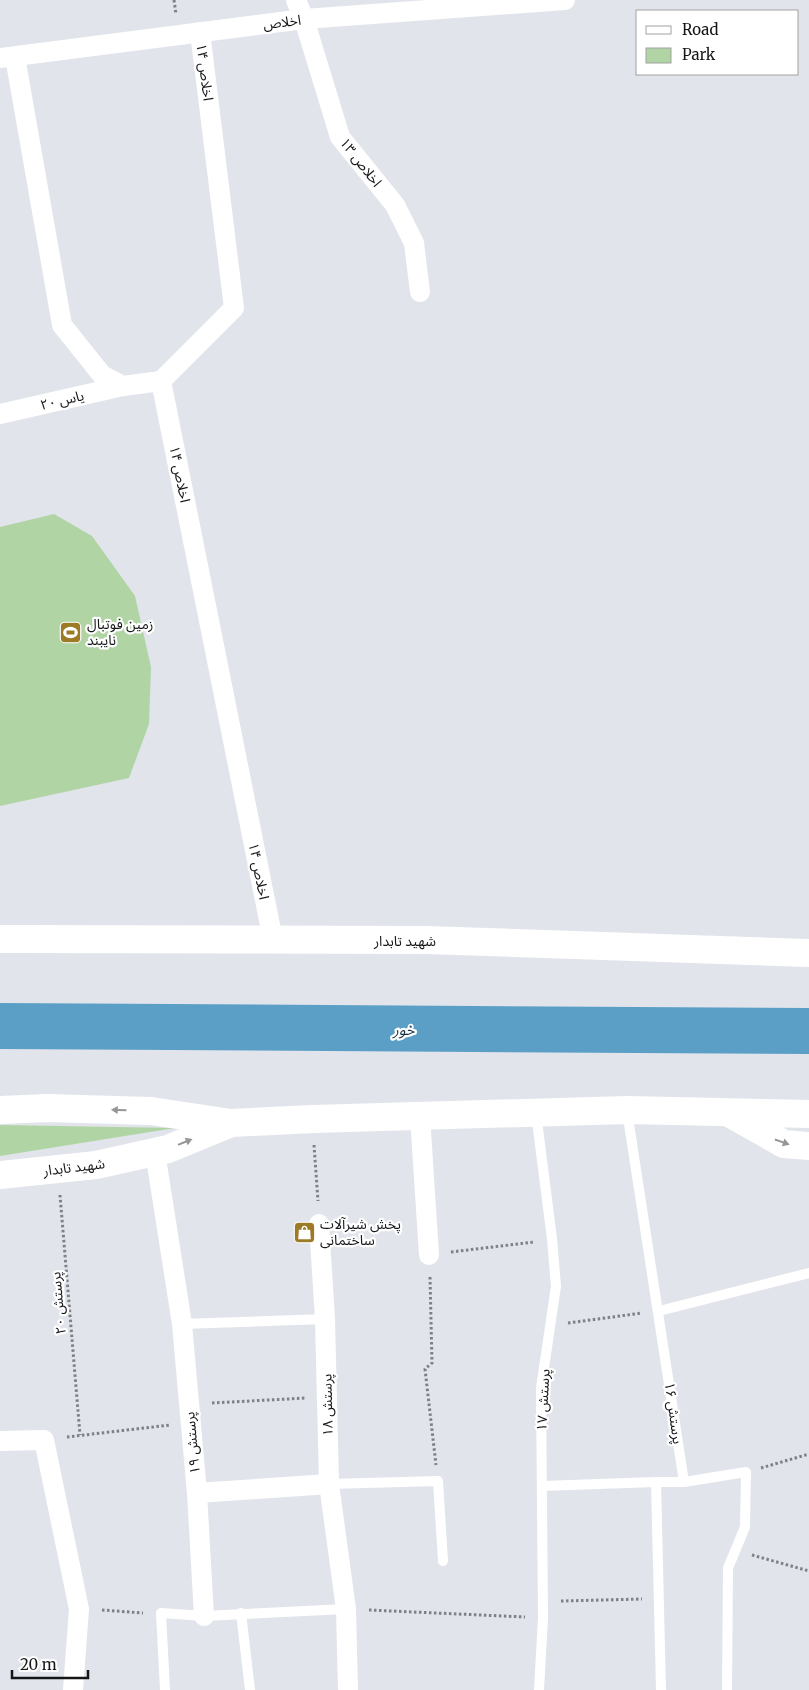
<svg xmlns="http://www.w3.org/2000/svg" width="809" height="1690" viewBox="0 0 809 1690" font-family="Merriweather,'Noto Sans Arabic',serif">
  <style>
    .green { fill: #b0d4a4 }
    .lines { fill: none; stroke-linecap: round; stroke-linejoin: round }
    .river { stroke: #5c9fc6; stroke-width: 46 }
    .path { stroke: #7e8085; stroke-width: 3; stroke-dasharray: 2.5 2.5; stroke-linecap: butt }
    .lane { stroke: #fff; stroke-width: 10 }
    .street { stroke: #fff; stroke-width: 20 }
    .secondary { stroke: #fff; stroke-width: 28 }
    .oneway { fill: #969697 }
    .labels { text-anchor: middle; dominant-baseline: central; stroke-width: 4.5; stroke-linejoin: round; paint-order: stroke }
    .street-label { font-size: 14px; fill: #151618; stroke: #fff }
    .poi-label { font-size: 14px; fill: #151618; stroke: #fff; text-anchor: start }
    .water-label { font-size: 15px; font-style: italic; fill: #173547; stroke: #fff }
  </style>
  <rect width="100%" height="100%" fill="#e1e4eb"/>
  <g class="green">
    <path d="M54,514L92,536L135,596L151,667L149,724L129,778L0,806V527Z"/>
    <path d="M0,1125L175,1128L0,1156Z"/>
  </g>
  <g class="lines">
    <path class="river" d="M0,1026L809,1031"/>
    <g class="path">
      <path d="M174,0L176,14"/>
      <path d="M314,1145L318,1201"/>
      <path d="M60,1195L80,1435"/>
      <path d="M451,1252L534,1242"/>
      <path d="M430,1277L432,1363L425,1369L436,1465"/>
      <path d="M568,1323L642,1313"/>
      <path d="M212,1403L306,1398"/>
      <path d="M67,1437L170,1425"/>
      <path d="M761,1468L809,1454"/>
      <path d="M752,1555L809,1571"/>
      <path d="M561,1601L642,1599"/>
      <path d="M102,1610L143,1613"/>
      <path d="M369,1610L525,1617"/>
    </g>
    <g class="lane">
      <path d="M627,1111L684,1482H656L661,1690"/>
      <path d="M536,1113L552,1239L556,1286L541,1388L543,1618L539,1690"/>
      <path d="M659,1311L809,1273"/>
      <path d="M182,1324L325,1319"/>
      <path d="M684,1482L746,1472L745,1527L728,1568L727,1690"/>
      <path d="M329,1484L438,1481L443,1561"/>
      <path d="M542,1486L656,1482"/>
      <path d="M241,1613L250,1690"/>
      <path d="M165,1690L161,1613L204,1616L346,1609"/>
    </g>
    <g class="street">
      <path d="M296,0L304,19L340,137L395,205L414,243L420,292"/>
      <path d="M200,32L234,308L161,381L273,940"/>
      <path d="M15,57L62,325L102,375L123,386L161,381"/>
      <path d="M0,58L304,19L565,0"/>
      <path d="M0,414L123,386"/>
      <path d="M420,1116L429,1255"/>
      <path d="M155,1152L182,1324L197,1493L204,1616"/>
      <path d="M319,1224L325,1319L329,1484L346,1609L348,1690"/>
      <path d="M0,1441L44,1440L79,1609L73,1690"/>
      <path d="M197,1493L329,1484"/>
    </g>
    <g class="secondary">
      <path d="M0,939L426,940L809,953"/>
      <path d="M0,1110L47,1108L151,1111L231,1123L168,1149L96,1165L0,1175"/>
      <path d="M731,1114L784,1144L809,1146"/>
      <path d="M231,1123L313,1119L627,1110L809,1114"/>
    </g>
  </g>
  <defs><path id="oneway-solid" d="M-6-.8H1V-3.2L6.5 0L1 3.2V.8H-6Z" transform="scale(1.25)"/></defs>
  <g class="oneway">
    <use href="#oneway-solid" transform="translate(119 1110) rotate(-178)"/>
    <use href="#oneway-solid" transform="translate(185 1142) rotate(-22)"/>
    <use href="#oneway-solid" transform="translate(782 1142) rotate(19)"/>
  </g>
  <defs>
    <symbol id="stadium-square" viewBox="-11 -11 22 22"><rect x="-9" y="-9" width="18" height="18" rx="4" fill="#9d7b26" stroke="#fff"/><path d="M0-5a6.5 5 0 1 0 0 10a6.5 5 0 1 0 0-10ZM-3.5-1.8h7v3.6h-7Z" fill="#fff"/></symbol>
    <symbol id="shop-square" viewBox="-11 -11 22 22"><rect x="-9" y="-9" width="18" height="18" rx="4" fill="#9d7b26" stroke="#fff"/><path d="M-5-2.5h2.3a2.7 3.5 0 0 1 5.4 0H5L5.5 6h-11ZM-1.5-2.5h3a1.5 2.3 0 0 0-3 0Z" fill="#fff"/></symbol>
  </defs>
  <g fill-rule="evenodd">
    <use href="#stadium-square" x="58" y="620" width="25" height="25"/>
    <use href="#shop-square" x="292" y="1220" width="25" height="25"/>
  </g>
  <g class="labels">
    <g class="street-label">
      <text transform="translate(282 22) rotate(-7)">اخلاص</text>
      <text transform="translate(205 72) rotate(83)">اخلاص ۱۴</text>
      <text transform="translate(361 162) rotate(52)">اخلاص ۱۳</text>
      <text transform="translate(62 400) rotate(-13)">یاس ۲۰</text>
      <text transform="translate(180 474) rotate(79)">اخلاص ۱۴</text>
      <text transform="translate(259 871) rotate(79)">اخلاص ۱۴</text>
      <text x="405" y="941">شهید تابدار</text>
      <text transform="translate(74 1167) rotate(-7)">شهید تابدار</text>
      <text transform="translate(58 1303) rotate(-95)">پرستش ۲۰</text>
      <text transform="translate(543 1400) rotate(-87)">پرستش ۱۷</text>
      <text transform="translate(327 1405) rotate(-91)">پرستش ۱۸</text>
      <text transform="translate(674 1413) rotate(82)">پرستش ۱۶</text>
      <text transform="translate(192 1443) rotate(-95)">پرستش ۱۹</text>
    </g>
    <g class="poi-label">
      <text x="87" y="624">زمین فوتبال<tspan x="87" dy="16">نایبند</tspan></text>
      <text x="320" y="1224">پخش شیرآلات<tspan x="320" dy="16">ساختمانی</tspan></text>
    </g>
    <g class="water-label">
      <text x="404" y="1029">خور</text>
    </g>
  </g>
  <rect x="636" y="10" width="162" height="65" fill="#ffffff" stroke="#a1a2a3"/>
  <rect x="646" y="26" width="25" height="8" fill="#ffffff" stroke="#a1a2a3"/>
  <text x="682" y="35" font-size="15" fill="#151618">Road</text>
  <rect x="646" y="48" width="25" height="15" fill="#b0d4a4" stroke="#a1a2a3"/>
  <text x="682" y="60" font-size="15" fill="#151618">Park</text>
  <path d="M12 1670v8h76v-8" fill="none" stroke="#151618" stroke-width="2.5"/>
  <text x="20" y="1670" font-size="15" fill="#151618" stroke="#ffffff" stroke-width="4" paint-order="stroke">20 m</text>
</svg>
